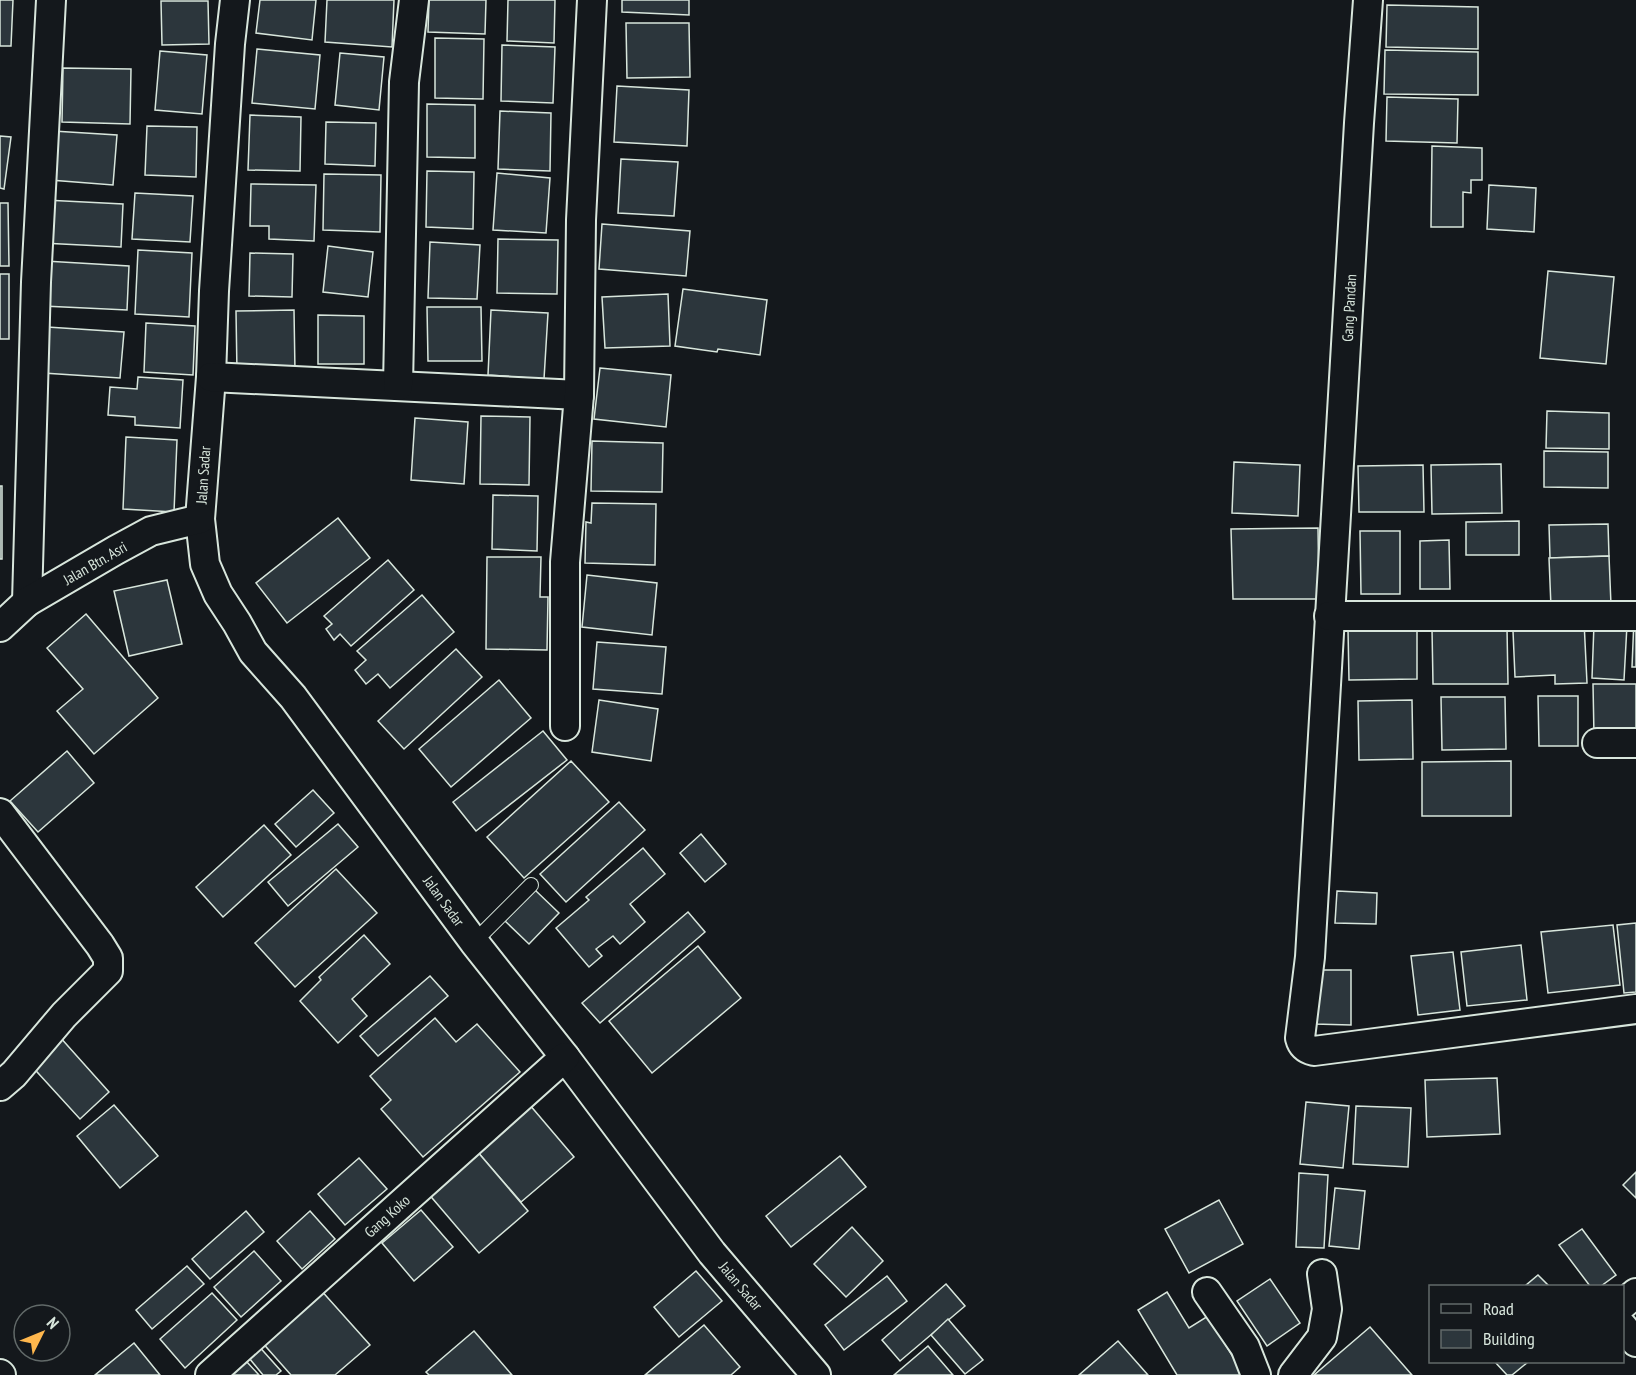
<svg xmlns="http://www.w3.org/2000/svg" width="1636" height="1375" viewBox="0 0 1636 1375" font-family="'PT Sans Narrow',sans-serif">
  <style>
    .building { fill: #2c363c; stroke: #d8e6dc; stroke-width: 1.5 }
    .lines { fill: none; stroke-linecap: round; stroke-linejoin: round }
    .service-casing { stroke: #d8e6dc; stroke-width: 16 }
    .minor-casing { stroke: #d8e6dc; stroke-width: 32 }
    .service { stroke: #14181c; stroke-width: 14 }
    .minor { stroke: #14181c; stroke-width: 28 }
    .labels { text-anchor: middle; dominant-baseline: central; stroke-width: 4.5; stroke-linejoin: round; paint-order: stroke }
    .street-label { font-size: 15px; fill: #d8e6dc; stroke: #14181c }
  </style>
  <rect width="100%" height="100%" fill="#14181c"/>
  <g class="building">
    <path d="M0,0H13L11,46H0Z"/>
    <path d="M260,0H316L312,40L256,33Z"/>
    <path d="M327,0H394L392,47L325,42Z"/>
    <path d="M429,0H486L485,34L428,32Z"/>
    <path d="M508,0H555L554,43L507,41Z"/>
    <path d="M622,0H689V15L622,12Z"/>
    <path d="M161,1H208L209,44L162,45Z"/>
    <path d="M1387,5L1478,7V49L1386,47Z"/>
    <path d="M626,23H689L690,77L627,78Z"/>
    <path d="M435,38L484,39L483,99L435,98Z"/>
    <path d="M502,45L555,47L553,103L501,101Z"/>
    <path d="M257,49L320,55L315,109L252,103Z"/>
    <path d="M1385,50L1478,52V95L1384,94Z"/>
    <path d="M160,51L207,55L202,114L155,110Z"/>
    <path d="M340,53L384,57L379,110L335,105Z"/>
    <path d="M63,68L131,69L130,124L62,122Z"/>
    <path d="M617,86L689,90L687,146L614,142Z"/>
    <path d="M1387,97L1458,99L1457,143L1386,141Z"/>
    <path d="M427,104L475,105V158L427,157Z"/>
    <path d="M500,111L551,113L550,171L498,169Z"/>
    <path d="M250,115L301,117L300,171L248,170Z"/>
    <path d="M326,122L376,123L375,166L325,164Z"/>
    <path d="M147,126L197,127L196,177L145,175Z"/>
    <path d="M53,131L117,135L113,185L50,180Z"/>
    <path d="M0,136L11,137L4,189L0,188Z"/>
    <path d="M1432,146L1482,148V180H1471V193L1463,192V227H1431Z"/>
    <path d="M621,159L678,162L674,216L618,213Z"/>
    <path d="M427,171L474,172L473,229L426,227Z"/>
    <path d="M497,173L550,178L546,233L493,230Z"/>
    <path d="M324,174L381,175L380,232L323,230Z"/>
    <path d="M251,184L316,185L314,241L269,239V226H250Z"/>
    <path d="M1489,185L1536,188L1534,232L1487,229Z"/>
    <path d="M135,193L193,196L190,242L132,239Z"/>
    <path d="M45,200L123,204L121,247L42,243Z"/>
    <path d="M0,203H8L9,266H0Z"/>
    <path d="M602,224L690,231L686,276L599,269Z"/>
    <path d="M498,239L558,240L557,294L497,293Z"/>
    <path d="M430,242L480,245L477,299L428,298Z"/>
    <path d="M328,246L373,252L368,297L323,292Z"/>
    <path d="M138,250L192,253L189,317L135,314Z"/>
    <path d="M250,253L293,254L292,297L249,296Z"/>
    <path d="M45,261L129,266L127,310L43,306Z"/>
    <path d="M1548,271L1614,277L1606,364L1540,358Z"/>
    <rect x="0" y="274" width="9" height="65"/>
    <path d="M683,289L767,300L760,355L718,349L717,352L675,346Z"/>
    <path d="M668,294L670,346L605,348L602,297Z"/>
    <path d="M427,307H481L482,361H428Z"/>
    <path d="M294,310L295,372L237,373L236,311Z"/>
    <path d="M491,310L548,313L544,379L488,375Z"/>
    <path d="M318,315L364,316V364H318Z"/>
    <path d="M146,323L195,326L193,375L144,372Z"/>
    <path d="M47,327L124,332L120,378L43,373Z"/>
    <path d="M600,368L671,375L666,427L594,419Z"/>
    <path d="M138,377L183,380L180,428L135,425V417L108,415L110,387L137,389Z"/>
    <path d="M1547,411L1609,413V449L1546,448Z"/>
    <path d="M481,416L530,417L529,485L480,484Z"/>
    <path d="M415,418L468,422L464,484L411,480Z"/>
    <path d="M126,437L177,440L174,512L123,509Z"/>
    <path d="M592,441L663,443L662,492L591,491Z"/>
    <path d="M1544,451L1608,452V488L1544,487Z"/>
    <path d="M1234,462L1300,465L1298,516L1232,513Z"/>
    <path d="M1501,464L1502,513L1432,514L1431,465Z"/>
    <path d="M1423,465L1424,512H1359L1358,466Z"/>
    <rect x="0" y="486" width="2" height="73"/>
    <path d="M493,495L538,496L537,551L492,549Z"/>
    <path d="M592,503L656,504L655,565L585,563L586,522L591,523Z"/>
    <path d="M338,518L370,558L287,623L256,583Z"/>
    <path d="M1519,521V555H1466V522Z"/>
    <path d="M1608,524L1609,556L1550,558L1549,525Z"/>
    <path d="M1318,528L1319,599H1233L1231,529Z"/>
    <path d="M1360,531H1400V594H1361Z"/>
    <path d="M1449,540L1450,589H1420V541Z"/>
    <path d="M1609,556L1611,605L1551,607L1549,558Z"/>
    <path d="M487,557H541L540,597H548L547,650L486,649Z"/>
    <path d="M388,560L414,590L351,646L340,634L334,640L326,629L332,624L324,616Z"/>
    <path d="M587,575L657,583L652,635L582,627Z"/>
    <path d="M167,580L182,644L129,656L114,591Z"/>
    <path d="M422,595L454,632L390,688L378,674L366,684L355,670L366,660L357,651Z"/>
    <path d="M86,614L158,698L94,754L57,711L83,689L47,648Z"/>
    <path d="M1634,619H1636V667H1632Z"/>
    <path d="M1584,621L1587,683L1555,684V675L1515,677L1513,631L1552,630Z"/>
    <path d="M1594,624L1627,625L1624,680L1592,678Z"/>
    <path d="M1507,628L1508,684H1433L1432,629Z"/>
    <path d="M1417,629V679L1349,680L1348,630Z"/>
    <path d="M597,642L666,647L662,694L593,689Z"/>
    <path d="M456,649L482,677L404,749L378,721Z"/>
    <path d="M499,680L531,718L451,787L419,749Z"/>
    <path d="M1593,684H1636V735L1594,736Z"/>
    <path d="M1538,696H1578V746H1539Z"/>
    <path d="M1441,697H1505L1506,749L1442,750Z"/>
    <path d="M599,700L658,709L651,761L592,752Z"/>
    <path d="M1412,700L1413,759L1359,760L1358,701Z"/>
    <path d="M543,731L567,760L476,831L453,802Z"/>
    <path d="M67,751L94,783L38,832L10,801Z"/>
    <path d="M571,761L609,802L524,878L487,837Z"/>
    <path d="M1511,761V816H1422V762Z"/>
    <path d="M313,790L334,813L296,847L275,824Z"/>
    <path d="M619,802L645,830L566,902L540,874Z"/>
    <path d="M338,824L358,847L288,906L268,882Z"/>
    <path d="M264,825L291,855L223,917L196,887Z"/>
    <path d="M701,834L726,864L705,882L680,853Z"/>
    <path d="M643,848L665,874L630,904L645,922L620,944L613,936L596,949L602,956L589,967L556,928L589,900L586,897Z"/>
    <path d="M336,869L377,913L295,987L255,943Z"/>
    <path d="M535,890L559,913L529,944L505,921Z"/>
    <path d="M1337,891L1377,893L1376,924L1335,923Z"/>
    <path d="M688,912L705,932L600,1023L582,1003Z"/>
    <path d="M1636,923V992L1624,993L1617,925Z"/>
    <path d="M1613,925L1620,985L1548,993L1541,932Z"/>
    <path d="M364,935L390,964L352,999L367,1016L338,1043L300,1001L321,980L319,977Z"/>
    <path d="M1521,945L1527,1000L1467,1006L1461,952Z"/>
    <path d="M698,946L741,998L652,1073L609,1021Z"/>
    <path d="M1453,952L1460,1010L1418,1015L1411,956Z"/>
    <path d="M1314,970H1351V1025L1314,1024Z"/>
    <path d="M430,976L448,996L378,1056L360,1036Z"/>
    <path d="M435,1018L456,1042L477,1024L520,1072L423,1157L381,1109L391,1100L370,1076Z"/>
    <path d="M59,1036L109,1092L80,1119L28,1062Z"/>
    <path d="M1497,1078L1500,1134L1427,1137L1425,1080Z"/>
    <path d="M1306,1102L1349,1106L1343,1168L1300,1164Z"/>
    <path d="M529,1104L574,1157L521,1202L476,1150Z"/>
    <path d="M114,1105L158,1156L120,1188L77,1136Z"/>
    <path d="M1356,1106L1411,1108L1408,1167L1353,1164Z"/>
    <path d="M476,1150L528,1211L479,1253L427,1192Z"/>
    <path d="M840,1156L866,1187L791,1247L766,1216Z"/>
    <path d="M359,1158L387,1189L345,1225L318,1194Z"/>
    <path d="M1636,1172V1198L1623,1185Z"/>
    <path d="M1299,1173L1328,1175L1324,1248L1296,1247Z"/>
    <path d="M1335,1188L1365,1191L1359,1249L1329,1246Z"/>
    <path d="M1219,1200L1243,1244L1189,1273L1165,1229Z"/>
    <path d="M421,1210L453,1247L414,1281L382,1243Z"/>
    <path d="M246,1211L264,1232L210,1279L192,1259Z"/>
    <path d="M310,1211L335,1239L302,1269L277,1241Z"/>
    <path d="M852,1227L883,1261L846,1297L814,1264Z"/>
    <path d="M1582,1229L1616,1275L1601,1286H1590L1559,1245Z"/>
    <path d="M254,1251L281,1281L241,1317L214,1287Z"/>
    <path d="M187,1266L204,1284L152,1329L136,1310Z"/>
    <path d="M696,1271L722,1301L679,1337L654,1307Z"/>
    <path d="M1538,1275L1549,1286H1525Z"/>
    <path d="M887,1276L907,1301L844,1350L825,1325Z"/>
    <path d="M1270,1279L1300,1323L1267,1346L1237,1301Z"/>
    <path d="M946,1284L965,1306L900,1361L882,1340Z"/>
    <path d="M319,1288L370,1345L335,1375H291L260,1340Z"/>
    <path d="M1167,1292L1189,1328L1208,1316L1244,1375H1177L1138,1310Z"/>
    <path d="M212,1293L237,1320L185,1368L160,1339Z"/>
    <path d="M948,1319L983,1360L965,1374L931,1335Z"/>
    <path d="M704,1325L740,1367L731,1375H645Z"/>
    <path d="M1370,1327L1412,1375H1314Z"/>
    <path d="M474,1331L512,1375H429L426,1372Z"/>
    <path d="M1118,1341L1148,1375H1079Z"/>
    <path d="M134,1343L160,1375H95Z"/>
    <path d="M256,1343L281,1371L276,1375H263L245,1353Z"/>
    <path d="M928,1346L953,1375H894Z"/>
    <path d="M246,1361L259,1375H231Z"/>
    <path d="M1495,1362H1528L1512,1375H1507Z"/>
  </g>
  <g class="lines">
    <defs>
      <path id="service" d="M474,942L531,885"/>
      <g id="minor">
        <path d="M235,0L230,44L214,291L211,377L200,519L205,564L218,594L237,623L253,652L293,697L474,942L565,1057L712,1253L816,1375"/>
        <path d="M1368,0L1359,123L1310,957L1300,1038C1302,1046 1306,1049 1314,1051L1636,1009"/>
        <path d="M211,377L579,395"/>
        <path d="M398,386L404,82L414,0"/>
        <path d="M27,602L36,282L51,0"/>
        <path d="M1329,616H1636"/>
        <path d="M0,627L27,602L116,550L151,531L200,519"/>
        <path d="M565,726V562L579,395L581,220L592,0"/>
        <path d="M1597,743H1636"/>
        <path d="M0,813L100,945L108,958V971L64,1015L14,1074L0,1086"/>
        <path d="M1207,1292L1245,1347L1256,1375"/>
        <path d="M1622,1305L1636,1293"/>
        <path d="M1622,1326L1636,1342"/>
        <path d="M0,1374L1,1375"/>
        <path d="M210,1375L565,1057"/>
        <path d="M1293,1375L1322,1337L1327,1309L1322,1274"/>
      </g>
    </defs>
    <use href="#service" class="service-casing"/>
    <use href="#minor" class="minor-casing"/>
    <use href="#service" class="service"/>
    <use href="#minor" class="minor"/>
  </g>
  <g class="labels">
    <g class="street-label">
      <text transform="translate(1349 308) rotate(-87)">Gang Pandan</text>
      <text transform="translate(203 475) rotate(-86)">Jalan Sadar</text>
      <text transform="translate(95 563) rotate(-30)">Jalan Btn. Asri</text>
      <text transform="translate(444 901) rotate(54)">Jalan Sadar</text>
      <text transform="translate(387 1216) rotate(-42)">Gang Koko</text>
      <text transform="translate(741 1286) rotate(50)">Jalan Sadar</text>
    </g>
  </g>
  <rect x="1429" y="1285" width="195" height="78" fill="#14181c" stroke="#626a69" stroke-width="1.5"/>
  <rect x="1441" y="1304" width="30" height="9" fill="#14181c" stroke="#626a69" stroke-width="1.5"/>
  <text x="1483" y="1315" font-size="18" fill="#d8e6dc">Road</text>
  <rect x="1441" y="1330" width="30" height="18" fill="#2c363c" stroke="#626a69" stroke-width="1.5"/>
  <text x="1483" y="1345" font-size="18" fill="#d8e6dc">Building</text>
  <g transform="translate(42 1333) rotate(47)"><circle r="28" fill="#14181c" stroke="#626a69" stroke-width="1.5"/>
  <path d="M0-4.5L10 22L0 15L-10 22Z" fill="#ffb74d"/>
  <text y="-9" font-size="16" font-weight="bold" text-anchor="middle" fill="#d8e6dc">N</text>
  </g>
</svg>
